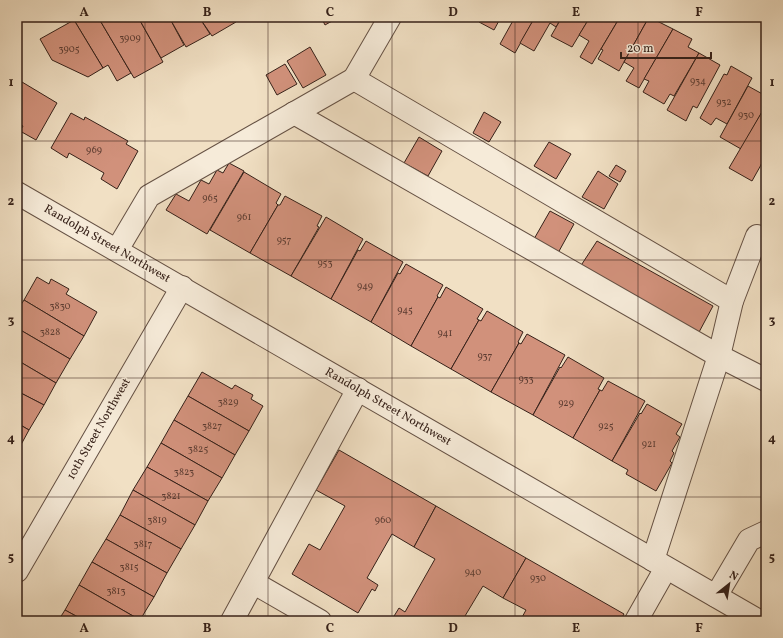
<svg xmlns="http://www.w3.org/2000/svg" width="783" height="638" viewBox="0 0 783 638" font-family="Vollkorn,serif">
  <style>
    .building { fill: #d1917b; stroke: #362119 }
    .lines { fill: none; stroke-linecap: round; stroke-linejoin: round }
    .minor-casing { stroke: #655144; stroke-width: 24 }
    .minor { stroke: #f6ebd9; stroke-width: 22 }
    .grid { fill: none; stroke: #362119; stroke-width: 1; stroke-opacity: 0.55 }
    .labels { text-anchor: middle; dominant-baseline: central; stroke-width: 3; stroke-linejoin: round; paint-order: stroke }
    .number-label { font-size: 10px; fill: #5d3d32 }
    .street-label { font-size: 12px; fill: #362119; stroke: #f6ebd9 }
    .neatline { fill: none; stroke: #362119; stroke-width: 1.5 }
    .grid-label { font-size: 13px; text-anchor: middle; font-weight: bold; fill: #362119 }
  </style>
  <rect width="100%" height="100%" fill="#f1e0c4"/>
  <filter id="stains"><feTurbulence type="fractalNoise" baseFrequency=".005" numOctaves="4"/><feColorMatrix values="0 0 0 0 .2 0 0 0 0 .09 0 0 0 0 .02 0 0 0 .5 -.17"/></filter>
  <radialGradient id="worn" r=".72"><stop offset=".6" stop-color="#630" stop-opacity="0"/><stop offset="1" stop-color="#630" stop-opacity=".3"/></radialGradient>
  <g class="building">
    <path d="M79,17H98L131,73L117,81L108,65L103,68L74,20Z"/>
    <path d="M98,17H138L163,62L134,78Z"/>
    <path d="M138,17H169L184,45L161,58Z"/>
    <path d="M169,17H199L210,34L186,47Z"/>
    <path d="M199,17H234L236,22L212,36Z"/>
    <path d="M321,17H339L325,25Z"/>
    <path d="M482,17H501L494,30L479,22Z"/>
    <path d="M515,17H535L515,53L500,44Z"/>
    <path d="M535,17H562L556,27L550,23L534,51L520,43Z"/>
    <path d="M562,17H590L572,47L551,36Z"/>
    <path d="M590,17H620L592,64L580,57L589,41L579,35Z"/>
    <path d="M620,17H649L619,71L598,59L603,50L601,49Z"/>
    <path d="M649,17L673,29L639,88L626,81L634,68L624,62Z"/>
    <path d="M74,20L103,68L88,77L52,60L40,39Z"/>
    <path d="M673,29L692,39L688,47L699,53L674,96L670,94L664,104L643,92L649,81L644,79Z"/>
    <path d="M310,47L326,75L303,88L287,61Z"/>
    <path d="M699,53L720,65L697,108L693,106L686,121L667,110Z"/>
    <path d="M285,64L297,84L277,95L266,75Z"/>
    <path d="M731,66L752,78L727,124L716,118L711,125L700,118L724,74L727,75Z"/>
    <path d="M17,79L57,103L36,140L20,131L23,126L17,123Z"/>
    <path d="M748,86L766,96V105L741,149L720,137Z"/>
    <path d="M766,105V156L752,181L729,168Z"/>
    <path d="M484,112L501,122L489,142L473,133Z"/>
    <path d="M71,113L84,120L85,117L128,141L126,144L138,151L117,189L101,179L104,173L69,153L67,158L51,148Z"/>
    <path d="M419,137L442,151L428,176L404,163Z"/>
    <path d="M549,142L571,154L556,179L534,166Z"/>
    <path d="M766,156V168L761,165Z"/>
    <path d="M229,163L244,171L207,234L166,210L176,194L189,201L201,180L209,184L217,170L223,173Z"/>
    <path d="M616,165L626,171L620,182L609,176Z"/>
    <path d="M598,171L618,184L604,209L582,197Z"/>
    <path d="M244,172L281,194L276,203L278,205L250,253L210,230Z"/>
    <path d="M285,196L322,216L317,226L319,227L291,276L250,253L278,205H280Z"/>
    <path d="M550,211L574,224L558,253L534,239Z"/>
    <path d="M326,217L363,239L331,299L291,276Z"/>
    <path d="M366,241L403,262L371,322L331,299L358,250L360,251Z"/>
    <path d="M597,241L713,306L698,334L580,267Z"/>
    <path d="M406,264L443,285L437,296L438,297L411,346L371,322L398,273L400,274Z"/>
    <path d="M37,277L49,284L51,279L69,289L66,294L97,312L84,336L24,300Z"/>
    <path d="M446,287L483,309L477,319L479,320L451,369L411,346L438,297L440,298Z"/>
    <path d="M24,300L84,336L70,359L17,328V311Z"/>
    <path d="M487,311L523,332L518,342L519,343L491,392L451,369L479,320L481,321Z"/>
    <path d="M17,328L70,359L56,383L17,360Z"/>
    <path d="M527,334L565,355L533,415L491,392L519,343L521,344Z"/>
    <path d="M568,357L604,378L598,389L600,390L573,438L533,415L560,367L561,368Z"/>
    <path d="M17,360L56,383L44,405L17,391Z"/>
    <path d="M202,372L232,389L235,385L253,395L251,399L263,406L249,431L188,396Z"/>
    <path d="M608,381L645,401L612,461L573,438L600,390L602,391Z"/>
    <path d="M17,391L44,405L29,430L17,423Z"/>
    <path d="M188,396L249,431L235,455L174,420Z"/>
    <path d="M647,404L682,424L676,434L680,437L672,451L674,453L670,461L672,463L656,491L626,474L628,470L612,461L640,413L641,414Z"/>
    <path d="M174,420L235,455L222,478L161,443Z"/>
    <path d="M17,423L29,430L17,452Z"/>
    <path d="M161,443L222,478L208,501L147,467Z"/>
    <path d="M339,450L436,506L414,547L392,534L367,578L378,585L375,591L372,589L358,613L292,574L309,544L320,550L345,506L316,490Z"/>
    <path d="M147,467L208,501L195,525L133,490Z"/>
    <path d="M133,490L195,525L181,549L120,515Z"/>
    <path d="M436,506L526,558L503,598L483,586L462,621H391L399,608L405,612L435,559L414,547Z"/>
    <path d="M120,515L181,549L167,573L106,539Z"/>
    <path d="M106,539L167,573L154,597L92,562Z"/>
    <path d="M526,558L624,614L620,621H520L526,610L503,598Z"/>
    <path d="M92,562L154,597L140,620L79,585Z"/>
    <path d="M79,585L140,620L85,621L65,610Z"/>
    <path d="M65,610L85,621H58Z"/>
  </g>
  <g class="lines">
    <defs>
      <g id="minor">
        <path d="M354,79L732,301"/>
        <path d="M294,113L719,356L766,380"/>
        <path d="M17,193L759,621"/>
        <path d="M117,250L149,196L354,79L390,17"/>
        <path d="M653,560L719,356L732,301L757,236L766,240"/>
        <path d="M17,571L182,287"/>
        <path d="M254,583L320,621"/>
        <path d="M716,596L749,540L766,532"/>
        <path d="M232,621L358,389"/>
        <path d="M636,621L666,568"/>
      </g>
    </defs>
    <use href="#minor" class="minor-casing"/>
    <use href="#minor" class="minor"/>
  </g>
  <path class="grid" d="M145,17V621M268,17V621M392,17V621M515,17V621M638,17V621M17,141H766M17,260H766M17,378H766M17,497H766"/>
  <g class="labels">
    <g class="number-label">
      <text x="130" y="38">3909</text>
      <text x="69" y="49">3905</text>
      <text x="698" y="81">934</text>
      <text x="724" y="102">932</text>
      <text x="746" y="115">930</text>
      <text x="94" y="150">969</text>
      <text x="210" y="198">965</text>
      <text x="244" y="217">961</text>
      <text x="284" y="240">957</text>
      <text x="325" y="263">953</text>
      <text x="365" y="286">949</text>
      <text x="60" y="306">3830</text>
      <text x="405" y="310">945</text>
      <text x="50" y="332">3828</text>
      <text x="445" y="333">941</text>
      <text x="485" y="356">937</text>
      <text x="526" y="379">933</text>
      <text x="228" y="402">3829</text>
      <text x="566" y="403">929</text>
      <text x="212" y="426">3827</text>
      <text x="606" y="426">925</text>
      <text x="649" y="444">921</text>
      <text x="198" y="449">3825</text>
      <text x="184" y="472">3823</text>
      <text x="171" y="496">3821</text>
      <text x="157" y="520">3819</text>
      <text x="383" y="520">960</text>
      <text x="143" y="544">3817</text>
      <text x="129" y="567">3815</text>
      <text x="473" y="572">940</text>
      <text x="538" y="578">930</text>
      <text x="116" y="591">3813</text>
    </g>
    <g class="street-label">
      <text transform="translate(107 244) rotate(30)">Randolph Street Northwest</text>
      <text transform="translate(388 407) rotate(30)">Randolph Street Northwest</text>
      <text transform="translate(99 429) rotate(-60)">10th Street Northwest</text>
    </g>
  </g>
  <rect width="783" height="638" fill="none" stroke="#f1e0c4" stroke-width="44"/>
  <g transform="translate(729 584) rotate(30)" stroke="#f6ebd9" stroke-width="3" paint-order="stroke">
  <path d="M0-3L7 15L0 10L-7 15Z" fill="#362119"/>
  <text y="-6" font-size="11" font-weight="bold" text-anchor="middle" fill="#362119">N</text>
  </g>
  <path d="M621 52v6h90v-6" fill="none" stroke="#362119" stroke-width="2"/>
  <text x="627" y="52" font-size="12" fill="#362119" stroke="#f6ebd9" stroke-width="3" paint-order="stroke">20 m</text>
  <rect x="22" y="22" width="739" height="594" class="neatline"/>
  <g class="grid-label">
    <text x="84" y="16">A</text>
    <text x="207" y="16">B</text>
    <text x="330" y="16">C</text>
    <text x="453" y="16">D</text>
    <text x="576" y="16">E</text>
    <text x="699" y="16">F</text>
    <text x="11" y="86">1</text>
    <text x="772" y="86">1</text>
    <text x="11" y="205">2</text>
    <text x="772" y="205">2</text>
    <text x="11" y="324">3</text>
    <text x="772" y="324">3</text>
    <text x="11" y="442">4</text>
    <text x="772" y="442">4</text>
    <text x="11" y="561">5</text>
    <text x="772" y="561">5</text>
    <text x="84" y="632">A</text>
    <text x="207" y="632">B</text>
    <text x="330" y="632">C</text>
    <text x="453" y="632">D</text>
    <text x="576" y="632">E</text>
    <text x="699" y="632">F</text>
  </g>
  <rect width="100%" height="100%" filter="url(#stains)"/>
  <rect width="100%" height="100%" fill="url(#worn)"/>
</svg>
